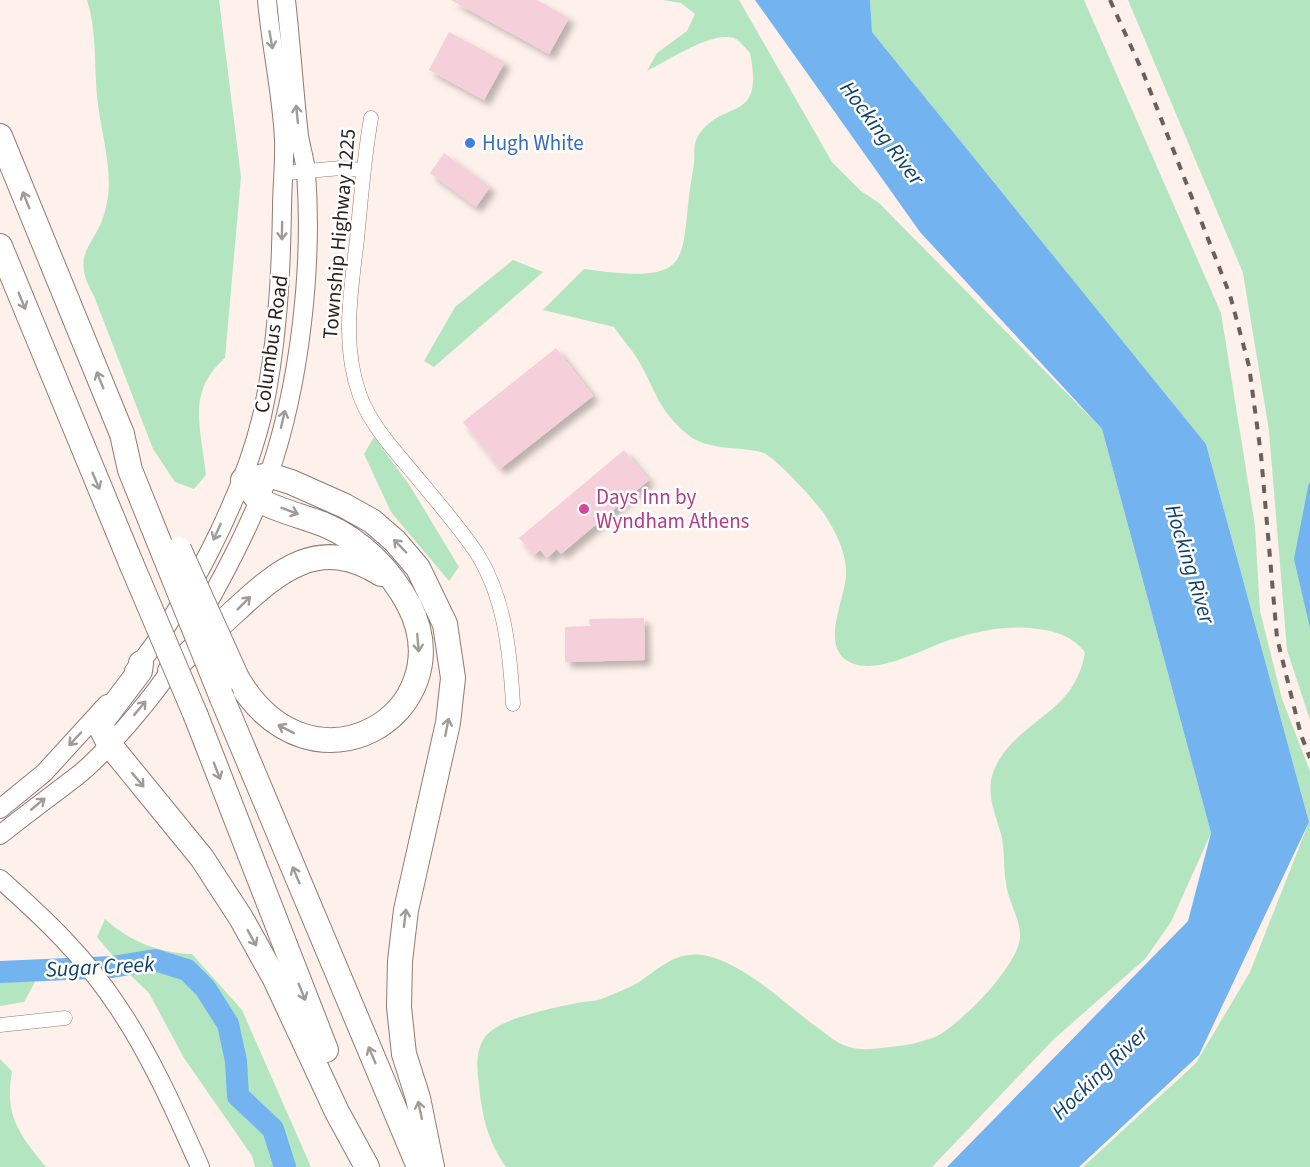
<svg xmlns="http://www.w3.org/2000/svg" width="1310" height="1167" viewBox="0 0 1310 1167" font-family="'Source Sans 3',sans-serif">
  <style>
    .green { fill: #b4e5c1 }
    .water { fill: #72b3f0 }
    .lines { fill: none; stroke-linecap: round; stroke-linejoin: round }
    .river { stroke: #72b3f0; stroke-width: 22 }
    .building { fill: #f5d0da; filter: url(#shadow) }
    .street-casing { stroke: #8f7b73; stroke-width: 15 }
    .secondary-casing { stroke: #8f7b73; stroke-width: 20 }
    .highway-casing { stroke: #8f7b73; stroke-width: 26 }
    .street { stroke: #fff; stroke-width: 14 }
    .secondary { stroke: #fff; stroke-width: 18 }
    .highway { stroke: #fff; stroke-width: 24 }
    .rail { stroke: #695f5b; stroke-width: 4; stroke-dasharray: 8 8; stroke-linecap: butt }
    .highway-bridge-casing { stroke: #8f7b73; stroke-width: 26; stroke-linecap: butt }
    .highway-bridge { stroke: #fff; stroke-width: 24 }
    .oneway { stroke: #9f9b99 }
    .shop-dot { fill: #3f7fe0; stroke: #fff; stroke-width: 2 }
    .hotel-dot { fill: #d1479c; stroke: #fff; stroke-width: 2 }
    .labels { text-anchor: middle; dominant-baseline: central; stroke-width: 5; stroke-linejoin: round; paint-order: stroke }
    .shop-label { font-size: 21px; fill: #366cbe; stroke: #fff; text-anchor: start }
    .street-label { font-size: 21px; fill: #29211d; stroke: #fff }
    .hotel-label { font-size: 21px; fill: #b23c85; stroke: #fff; text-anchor: start }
    .water-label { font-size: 22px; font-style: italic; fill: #104068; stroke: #fff }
  </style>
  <defs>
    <filter id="shadow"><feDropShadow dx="5.5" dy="5.5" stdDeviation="3" flood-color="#0004"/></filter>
  </defs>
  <rect width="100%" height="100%" fill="#fef0eb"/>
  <g class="green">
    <path d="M87,0H219L241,177L225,358C186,392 201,428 206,475L194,489L175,482L153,449L94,296C68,250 97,248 106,207C115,172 100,131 97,96C94,64 97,31 87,0Z"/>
    <path d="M663,0H739L832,162L861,191L879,203L1102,429L1211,833L1171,922L1145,959L1054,1039L932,1167H506C488,1141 482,1117 479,1085C477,1069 475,1051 485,1037C498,1018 554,1008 577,1003C586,1001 595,1002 604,998C615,993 628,989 639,982C661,967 678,949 708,956C749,967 785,1004 818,1028C827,1034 836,1043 846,1046C861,1051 874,1049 889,1047C904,1046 924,1042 937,1036C962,1023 1020,964 1020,936C1020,917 1008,902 1006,883C1003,867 1005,850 1001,834C995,813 985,791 994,770C1016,719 1075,716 1085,652C1071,636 1059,632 1038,629C1009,625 982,630 953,639C925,647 874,679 846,660C820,641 848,595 846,569C845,550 835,531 825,515C817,503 773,454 761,452C736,446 708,451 687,434C657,409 656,390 638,360C631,348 621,338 614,327L543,310L584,269C705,286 676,259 694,164C695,156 693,145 697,138C721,96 765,127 750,53C746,49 741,42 736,39C714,29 668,61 647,71L657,53L687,31L695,14L681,3Z"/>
    <path d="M870,0H1084L1221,313L1255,526L1260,611L1282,699L1310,771V1167H1083L1196,1063L1250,972L1309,822L1206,444L872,32Z"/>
    <path d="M1128,0H1310V720L1287,650L1269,431L1243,273Z"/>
    <path d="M513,260L543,272L434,367L424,361L455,307Z"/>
    <path d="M374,437L410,486L459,567L449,581L391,512L364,454Z"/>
    <path d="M105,919C129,941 159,953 192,954L242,1010L311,1167H255L252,1156L184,1058L149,993L123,968L97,937Z"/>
    <path d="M0,963L21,969L35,982L24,1002L0,1006Z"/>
    <path d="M0,1059L12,1071C4,1116 19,1134 46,1167H0Z"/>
  </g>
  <g class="water">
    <path d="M755,0H870L872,32L1206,444L1309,822L1199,1055L1079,1167H947L1188,921L1211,833L1102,429L920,232Z"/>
    <path d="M1309,482L1310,484V628L1294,559Z"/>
  </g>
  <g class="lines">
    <path class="river" d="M0,972L112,967L155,960L187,970L205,988L228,1024L236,1061L238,1096L273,1129L285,1167"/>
  </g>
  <g class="building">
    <path d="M451,0H537L569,18L549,54Z"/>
    <path d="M449,32L505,62L484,100L429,70Z"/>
    <path d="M444,153L490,187L476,207L430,173Z"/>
    <path d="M556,348L593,396L500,469L463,422Z"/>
    <path d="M624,450L649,480L561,554L557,549L547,558L540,550L534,555L519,538Z"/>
    <path d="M644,618L645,660L565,662V627L590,626L589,619Z"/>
  </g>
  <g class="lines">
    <defs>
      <g id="street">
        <path d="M371,118C364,158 361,198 357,239C351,292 341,344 360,396C372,428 398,454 420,481C439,504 459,527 476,552C505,597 510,652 513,704"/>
        <path d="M285,173L341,168L362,170"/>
        <path d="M0,1025L65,1018"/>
      </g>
      <g id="secondary">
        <path d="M202,614C227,569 252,522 269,474C300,384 313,267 306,172C305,160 301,148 299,136C294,91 291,45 286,0"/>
        <path d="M134,671C187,605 242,499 262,416C277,348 281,278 282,208C282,185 285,163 284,140C282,93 271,47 267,0"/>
        <path d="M0,809L44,773L107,704"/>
        <path d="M0,835C25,815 51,796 77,776C103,756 159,691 175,662"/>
        <path d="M0,879C44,918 86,958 118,1007C151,1056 176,1113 200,1167"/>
      </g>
      <g id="highway">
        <path d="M0,136L122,434"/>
        <path d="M0,246L131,563"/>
        <path d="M141,663L140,671L103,720L102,730L109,744L202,858L241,918L275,979L337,1112L367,1167"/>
        <path d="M170,671C192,651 213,631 235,611C279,570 320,535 381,574"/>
        <path d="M237,678C312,806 464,713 409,605C391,571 361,540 325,525C309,518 268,508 257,498C252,493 247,485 243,480L269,475L291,482L345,506L372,521L395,541L418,568L445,624L453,678L448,723L406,910L400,961L399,1007L404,1054L418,1098L432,1167"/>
        <path d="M222,698L419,1167"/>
        <path d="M196,716L326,1050"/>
      </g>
    </defs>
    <use href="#street" class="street-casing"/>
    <use href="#secondary" class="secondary-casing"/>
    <use href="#highway" class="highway-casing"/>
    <use href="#street" class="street"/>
    <use href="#secondary" class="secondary"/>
    <use href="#highway" class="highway"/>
    <path class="rail" d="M1110,0L1144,75L1230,295L1249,366L1261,455L1277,638L1301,735L1310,758"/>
    <defs>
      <g id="highway-bridge">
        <path d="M122,434L130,470L222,698"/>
        <path d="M179,549L237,678"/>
        <path d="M131,563L196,716"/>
      </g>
    </defs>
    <use href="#highway-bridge" class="highway-bridge-casing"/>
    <use href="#highway-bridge" class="highway-bridge"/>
  </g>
  <defs><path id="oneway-shaft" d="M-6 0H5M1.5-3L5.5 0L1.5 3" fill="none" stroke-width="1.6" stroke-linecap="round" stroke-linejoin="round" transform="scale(1.5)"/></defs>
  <g class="oneway">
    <use href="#oneway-shaft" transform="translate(271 40) rotate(80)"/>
    <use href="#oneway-shaft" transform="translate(297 114) rotate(-96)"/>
    <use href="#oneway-shaft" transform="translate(26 200) rotate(-112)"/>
    <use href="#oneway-shaft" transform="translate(282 231) rotate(91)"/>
    <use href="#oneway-shaft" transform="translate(22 301) rotate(68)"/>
    <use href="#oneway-shaft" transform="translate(100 380) rotate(-112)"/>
    <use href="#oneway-shaft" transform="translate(283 419) rotate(-77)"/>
    <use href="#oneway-shaft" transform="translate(96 481) rotate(67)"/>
    <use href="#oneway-shaft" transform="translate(290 511) rotate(21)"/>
    <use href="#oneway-shaft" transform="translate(217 532) rotate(114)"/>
    <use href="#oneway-shaft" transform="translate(400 546) rotate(-134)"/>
    <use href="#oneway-shaft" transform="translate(244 603) rotate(-45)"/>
    <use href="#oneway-shaft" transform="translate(418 643) rotate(85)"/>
    <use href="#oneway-shaft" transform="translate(140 708) rotate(-50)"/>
    <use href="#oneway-shaft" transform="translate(447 727) rotate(-79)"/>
    <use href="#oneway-shaft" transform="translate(286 729) rotate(-153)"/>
    <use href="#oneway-shaft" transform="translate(75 739) rotate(133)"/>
    <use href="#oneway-shaft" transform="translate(217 771) rotate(69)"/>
    <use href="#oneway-shaft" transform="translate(138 780) rotate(50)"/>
    <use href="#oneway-shaft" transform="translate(38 804) rotate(-40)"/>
    <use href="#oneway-shaft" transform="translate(296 875) rotate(-113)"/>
    <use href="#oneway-shaft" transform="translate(405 918) rotate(-83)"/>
    <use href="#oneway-shaft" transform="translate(252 938) rotate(61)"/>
    <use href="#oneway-shaft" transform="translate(302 992) rotate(68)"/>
    <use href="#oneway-shaft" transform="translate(372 1055) rotate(-113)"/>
    <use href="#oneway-shaft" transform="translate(420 1110) rotate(-102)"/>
  </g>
  <circle class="shop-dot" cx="470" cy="143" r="6"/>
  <circle class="hotel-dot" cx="584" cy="509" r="6"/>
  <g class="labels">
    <g class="shop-label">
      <text x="482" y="143">Hugh White</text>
    </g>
    <g class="street-label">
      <text transform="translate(339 234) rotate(-85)">Township Highway 1225</text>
      <text transform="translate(271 344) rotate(-82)">Columbus Road</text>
    </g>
    <g class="hotel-label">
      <text x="596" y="497">Days Inn by<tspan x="596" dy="24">Wyndham Athens</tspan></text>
    </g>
    <g class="water-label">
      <text transform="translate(882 133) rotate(53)">Hocking River</text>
      <text transform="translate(1190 564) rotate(73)">Hocking River</text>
      <text transform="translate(100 967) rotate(-3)">Sugar Creek</text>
      <text transform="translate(1100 1073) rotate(-44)">Hocking River</text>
    </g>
  </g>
</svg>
